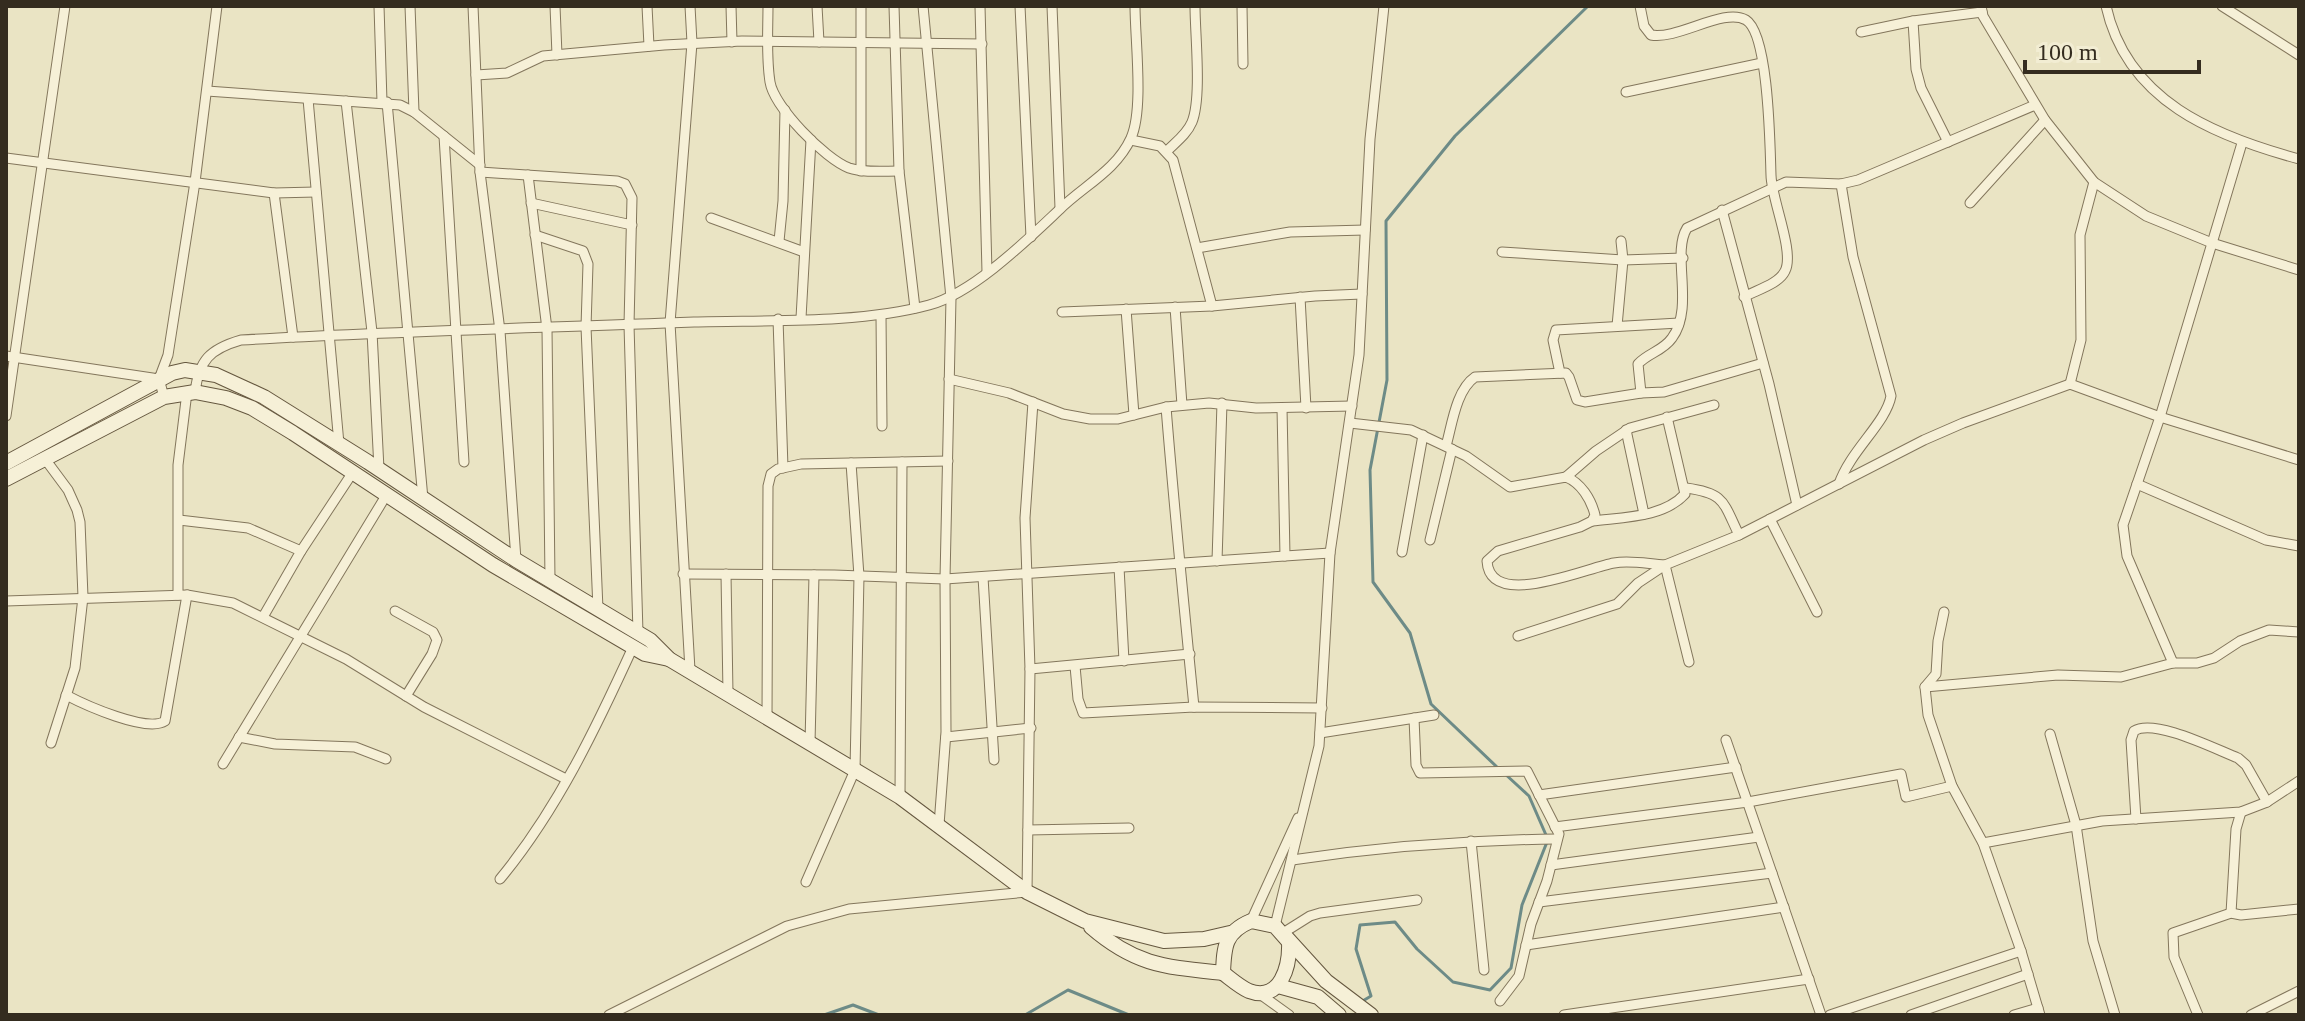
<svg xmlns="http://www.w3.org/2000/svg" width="2305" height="1021" viewBox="0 0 2305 1021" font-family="'Times New Roman',serif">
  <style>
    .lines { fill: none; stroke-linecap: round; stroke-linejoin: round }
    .stream { stroke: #6d8b87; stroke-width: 3 }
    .street-casing { stroke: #83765c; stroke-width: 11 }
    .secondary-casing { stroke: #65573f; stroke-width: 16 }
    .street { stroke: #f6f0d7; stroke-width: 9 }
    .secondary { stroke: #f6f0d7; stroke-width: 14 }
  </style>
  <rect width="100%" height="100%" fill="#eae4c4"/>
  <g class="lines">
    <g class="stream">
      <path d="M1498,768L1431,704L1410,633L1373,582L1370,470L1387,380L1386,221L1455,136L1588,6"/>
      <path d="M1504,773L1529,796L1546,835"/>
      <path d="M1361,1002L1371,996L1356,949L1360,925L1395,922L1417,949L1453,982L1490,990L1511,968L1522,905L1547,842"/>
      <path d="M824,1015L853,1005L879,1015"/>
      <path d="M1025,1015L1068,990L1129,1015"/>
    </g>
    <defs>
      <g id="street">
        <path d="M379,6L382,102"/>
        <path d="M410,6L414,112"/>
        <path d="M473,6L480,172L500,331L516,560"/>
        <path d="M555,6L557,55"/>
        <path d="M647,6L649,46"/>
        <path d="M731,6L732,42"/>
        <path d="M768,6C768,30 766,57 770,82C774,107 825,159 849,168C864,173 883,171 899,171"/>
        <path d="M817,6L819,42"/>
        <path d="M861,6V171"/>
        <path d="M894,6L899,171L915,308"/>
        <path d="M923,6L951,298L945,579L946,732L939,825"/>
        <path d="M980,6L987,272"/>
        <path d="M1020,6L1031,237"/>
        <path d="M1052,6L1060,208"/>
        <path d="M1242,6L1243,64"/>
        <path d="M1640,6L1644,26L1651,35C1678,40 1724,7 1746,20C1769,34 1770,148 1771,175C1771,198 1795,252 1785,271C1779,284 1756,290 1744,297"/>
        <path d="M1981,6L1983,16L2045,120L2094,182L2146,216L2212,243L2299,270"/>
        <path d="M2106,6C2127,101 2214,136 2299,159"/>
        <path d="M2222,6L2299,55"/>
        <path d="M1913,21L1916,69L1921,88L1948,142"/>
        <path d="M1861,32L1913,21L1982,12"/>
        <path d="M476,75L507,73L543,56L664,45L742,41L982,44"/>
        <path d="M207,91L400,105L414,112L480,165"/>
        <path d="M1626,92L1762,63"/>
        <path d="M308,99L339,444"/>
        <path d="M346,101L372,332L379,469"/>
        <path d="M387,102L423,499"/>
        <path d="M444,136L464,462"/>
        <path d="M1131,140L1160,146L1173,160L1212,306"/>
        <path d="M1167,151C1176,142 1187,134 1192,122C1202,97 1195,35 1195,6"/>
        <path d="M6,158L274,193L316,192"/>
        <path d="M480,172L617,181L625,184L632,198L629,325L638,633"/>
        <path d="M528,175L547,329L550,580"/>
        <path d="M274,193L293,337"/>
        <path d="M531,203L632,225"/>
        <path d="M1970,203L2045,120"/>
        <path d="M1722,210L1769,384L1797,505"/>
        <path d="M711,218L804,252"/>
        <path d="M535,235L583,251L588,264L586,327L598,609"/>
        <path d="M779,241L783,201L785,110"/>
        <path d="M1197,248L1290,232L1365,230"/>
        <path d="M1502,252L1623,260L1683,258"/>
        <path d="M1300,297L1306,408"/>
        <path d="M1175,307L1182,405"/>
        <path d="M1126,309L1134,415"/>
        <path d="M1062,312L1212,306L1315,296L1362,294"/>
        <path d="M881,315L882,426"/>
        <path d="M801,318L811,140"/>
        <path d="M778,319L783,468"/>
        <path d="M1617,326L1623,260L1621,241"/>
        <path d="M6,356L159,379"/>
        <path d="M1560,373L1553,340L1556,330L1679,323"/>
        <path d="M949,379L1009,393L1063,414L1090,419H1118L1166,407L1209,403L1256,408L1352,406"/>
        <path d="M2070,384L2081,340L2080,235L2094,182"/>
        <path d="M195,392C199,360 210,349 241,340C392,331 543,328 694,322C767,320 859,324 929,305C973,293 1026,241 1059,210C1083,186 1116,171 1131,138C1144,109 1135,40 1135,6"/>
        <path d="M1641,393L1638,364C1648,353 1663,351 1672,338C1695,307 1671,254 1687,228L1786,182L1841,184L1858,180L2035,105"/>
        <path d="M164,397L159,379L168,355L195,182L217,6"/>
        <path d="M1166,407C1174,507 1184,607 1194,707"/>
        <path d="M1282,408L1285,556"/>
        <path d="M6,416L65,6"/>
        <path d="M1350,423L1411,430L1466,456L1510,487L1566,477C1581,483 1591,499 1595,515L1592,521L1580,527L1498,551L1487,561C1490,611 1585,568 1614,563C1630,560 1648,564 1665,565L1689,662"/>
        <path d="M1626,430L1644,514"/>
        <path d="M1446,446C1452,425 1456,390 1475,377L1566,373L1569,377L1577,400L1585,402L1641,393L1664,392L1763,363"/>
        <path d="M45,459L68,490L77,510L80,522L83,597L75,668L51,743"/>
        <path d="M1566,477L1596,451L1630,428L1714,405"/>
        <path d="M1839,484C1850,451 1886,423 1891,396L1853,257L1841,184"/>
        <path d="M2137,484L2266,540L2299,546"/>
        <path d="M1686,488C1725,493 1723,502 1739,535"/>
        <path d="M1770,519L1817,612"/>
        <path d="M179,520L248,528L301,551"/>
        <path d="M1592,521C1623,517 1663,518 1685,494L1667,417"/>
        <path d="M1430,540L1452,449"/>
        <path d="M1402,552L1423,435"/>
        <path d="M1217,561L1222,403"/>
        <path d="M1119,567L1124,661"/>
        <path d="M683,574L834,575L945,579L1330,553"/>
        <path d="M726,574L728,694"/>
        <path d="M983,577L994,760"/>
        <path d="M178,595V465L187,392"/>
        <path d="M6,601L187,595L233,603L346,659L424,707L566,779"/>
        <path d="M395,611L433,632L437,640L432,654L406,696"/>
        <path d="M1944,612L1938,641L1936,674L1925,687L1928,715L1952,786L1983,843L2021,951L2040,1015"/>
        <path d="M263,617L301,551L353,472"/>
        <path d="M1518,636L1617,604L1638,583L1665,565L1739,535L1924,440L1963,423L2070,384L2160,417L2299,460"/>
        <path d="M2173,663L2127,556L2123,525L2160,417L2242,143"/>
        <path d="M1075,666L1078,699L1083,713L1194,707L1322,708"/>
        <path d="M1030,669L1190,654"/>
        <path d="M690,670L670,323L692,43L690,6"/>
        <path d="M1925,687L2058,675L2121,677L2173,663H2197L2214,658L2240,641L2269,630L2299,632"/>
        <path d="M66,695C85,705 147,733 165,721L187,595"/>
        <path d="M767,717L768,486L771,474L778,469L801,464L948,461"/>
        <path d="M1414,718L1416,765L1420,773L1527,771L1559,834L1547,881L1531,924L1519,976L1500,1001"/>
        <path d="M1320,733L1434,715"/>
        <path d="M2050,734L2076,825L2093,941L2115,1015"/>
        <path d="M239,737L275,744L355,747L386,759"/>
        <path d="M946,737L1031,728"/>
        <path d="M1726,740L1821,1015"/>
        <path d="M810,743L814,575"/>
        <path d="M223,764L387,494"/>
        <path d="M1539,795L1736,767"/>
        <path d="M900,797L902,462"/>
        <path d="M2136,819L2131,740L2134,731C2154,718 2215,749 2238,758L2246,765L2267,802"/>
        <path d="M1555,827L1748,802L1901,774L1906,797L1952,786"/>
        <path d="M1028,830L1129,828"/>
        <path d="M1471,841L1484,970"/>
        <path d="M1983,843L2102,821L2241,812L2267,802L2299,781"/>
        <path d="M1292,860C1380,847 1468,840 1557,839"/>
        <path d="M1551,865L1759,837"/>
        <path d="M500,879C557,810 596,728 633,647"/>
        <path d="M806,882L855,770L859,576L851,463"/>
        <path d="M1539,902L1772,873"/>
        <path d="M2231,913L2236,829L2241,812"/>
        <path d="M1251,921L1298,818"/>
        <path d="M1275,926L1319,746L1330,553L1359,355L1370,139L1384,6"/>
        <path d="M1283,933L1310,916L1320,913L1417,900"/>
        <path d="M1526,945L1784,907"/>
        <path d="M1260,994L1289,1015"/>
        <path d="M609,1015L787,926L849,909L1027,892L1030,669L1025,518L1033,402"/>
        <path d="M1564,1015L1809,979"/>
        <path d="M1830,1015L2021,951"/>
        <path d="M1911,1015L2028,974"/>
        <path d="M2014,1015L2038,1008"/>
        <path d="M2198,1015L2174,957L2173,933L2231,913L2241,915L2299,909"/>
        <path d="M2251,1015L2299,991"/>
      </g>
      <g id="secondary">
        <path d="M6,463L172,373L185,370L216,375L264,397L368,462L516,560L650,640L669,659L900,797L1027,892L1085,921L1164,941L1204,939L1230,933"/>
        <path d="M6,479L164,397L195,392L226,398L252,408L293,433L493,565L645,654L669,659"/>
        <path d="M1251,921L1275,926L1289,942C1290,965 1281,1003 1249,991C1240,987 1231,979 1223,973C1224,946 1225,932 1251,921Z"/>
        <path d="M1091,927C1136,966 1166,967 1223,973"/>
        <path d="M1286,937L1326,981L1371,1015"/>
        <path d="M1278,986L1318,997L1339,1015"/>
      </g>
    </defs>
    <use href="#street" class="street-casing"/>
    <use href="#secondary" class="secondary-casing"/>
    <use href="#street" class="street"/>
    <use href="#secondary" class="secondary"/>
  </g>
  <rect width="2305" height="1021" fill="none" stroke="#342c1f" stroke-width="16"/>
  <path d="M2025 60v12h174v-12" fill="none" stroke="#342c1f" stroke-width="4"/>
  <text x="2037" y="60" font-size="24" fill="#342c1f" stroke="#f2edd3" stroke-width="6" paint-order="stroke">100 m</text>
</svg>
